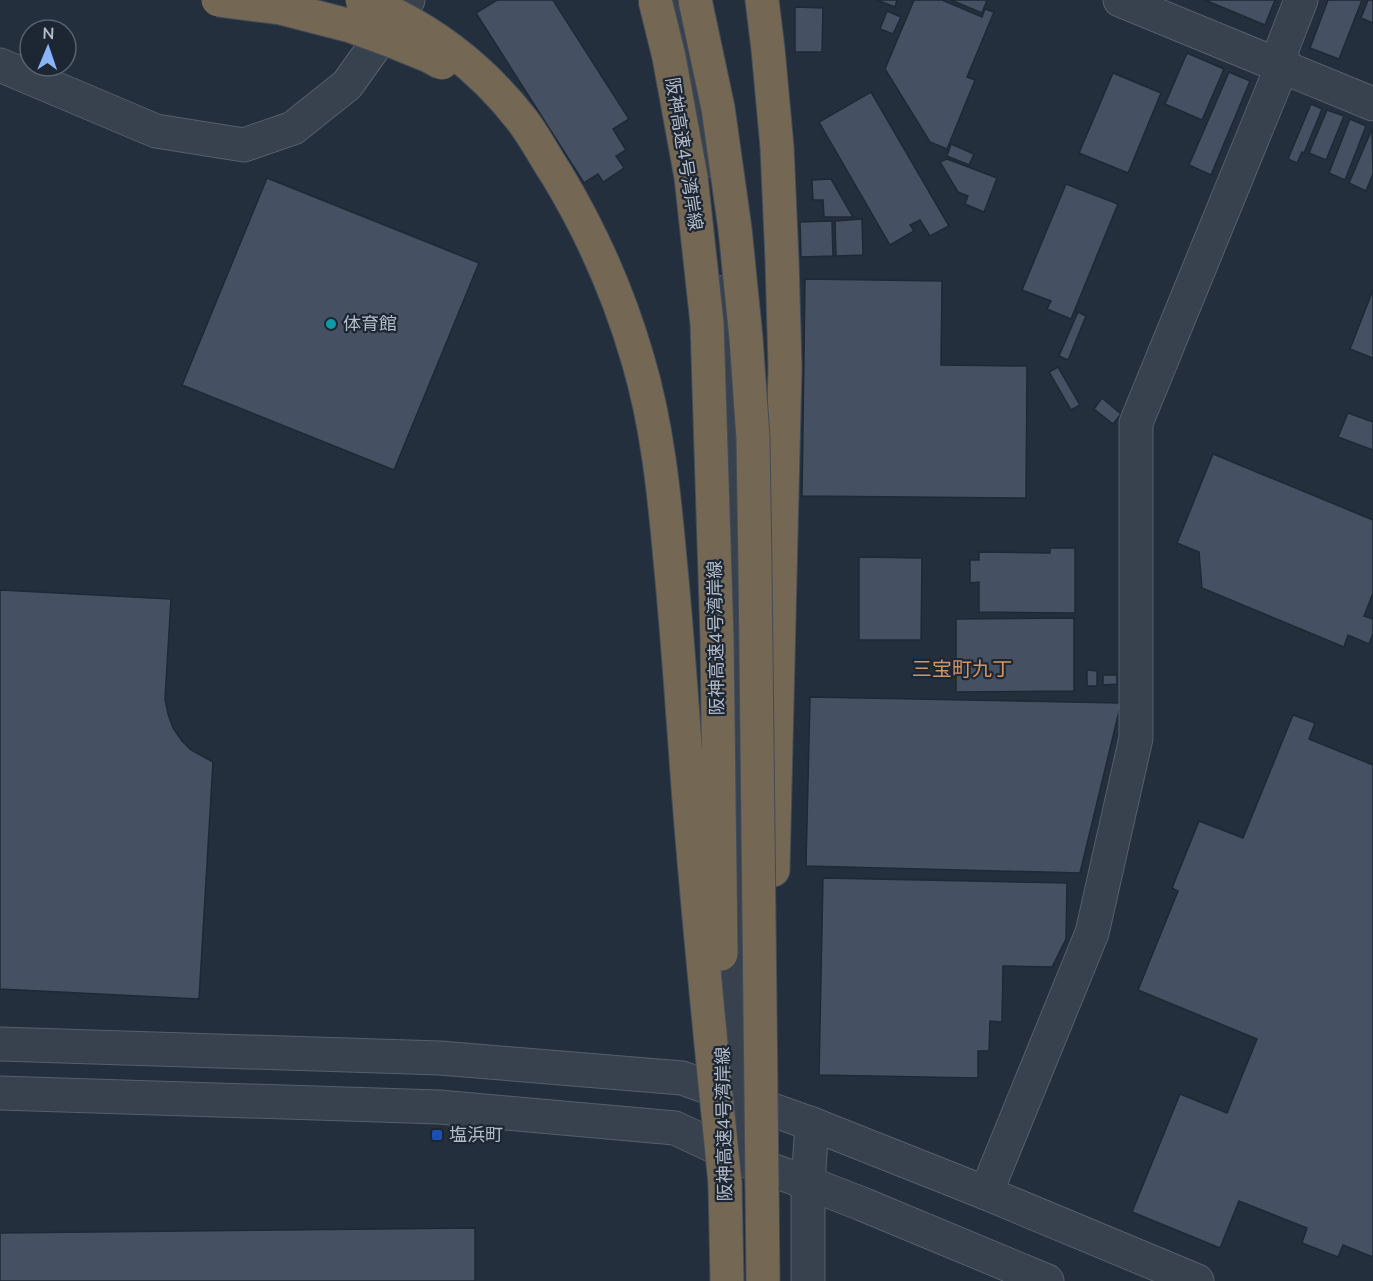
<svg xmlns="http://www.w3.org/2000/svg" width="1373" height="1281" viewBox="0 0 1373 1281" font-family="'Nunito Sans','Noto Sans JP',sans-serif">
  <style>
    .building { fill: #455162; stroke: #1f2835; stroke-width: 1.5 }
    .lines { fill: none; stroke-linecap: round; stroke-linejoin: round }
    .minor-casing { stroke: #565f6c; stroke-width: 35 }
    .highway-casing { stroke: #434c59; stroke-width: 35 }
    .minor { stroke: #38414e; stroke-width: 33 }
    .highway { stroke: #746855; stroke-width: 33 }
    .highway-bridge-casing { stroke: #434c59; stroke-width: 35; stroke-linecap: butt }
    .highway-bridge { stroke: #746855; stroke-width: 33 }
    .culture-dot { fill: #0f9aa8; stroke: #1d2633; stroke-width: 2 }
    .transit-dot { fill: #1a4fb4; stroke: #1d2633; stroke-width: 2 }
    .labels { text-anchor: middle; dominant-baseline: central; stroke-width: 4.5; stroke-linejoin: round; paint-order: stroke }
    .street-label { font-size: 18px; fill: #b4bcc9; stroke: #1d2633 }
    .poi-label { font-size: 18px; fill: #b4bcc9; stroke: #1d2633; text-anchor: start }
    .neighbourhood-label { font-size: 20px; fill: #d59563; stroke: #1d2633 }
  </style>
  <rect width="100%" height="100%" fill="#242f3e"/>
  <g class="building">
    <path d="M497,0H553L629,119L613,129L626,150L616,156L624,168L603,182L598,174L584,183L476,13Z"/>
    <path d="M877,0H897L895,7Z"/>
    <path d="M914,0H942L982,17L985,9L994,12L967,77L975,80L947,149L930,142L885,69Z"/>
    <path d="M951,0H987L982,13Z"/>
    <path d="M1205,0H1275L1265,25Z"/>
    <path d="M1328,0H1362L1339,59L1310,48Z"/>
    <path d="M1368,0H1373V23L1361,18Z"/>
    <path d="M795,7L823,8L822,52H795Z"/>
    <path d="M887,11L901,17L893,34L880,29Z"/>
    <path d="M1187,53L1224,69L1202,120L1165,104Z"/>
    <path d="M1229,72L1250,81L1211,175L1189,165Z"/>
    <path d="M1113,73L1161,93L1128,173L1079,153Z"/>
    <path d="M871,92L949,226L930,236L920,220L910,225L914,231L890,245L819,122Z"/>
    <path d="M1311,104L1322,109L1304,153L1302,152L1297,163L1288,159Z"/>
    <path d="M1327,110L1344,116L1326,160L1309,153Z"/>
    <path d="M1350,119L1366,126L1345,180L1329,173Z"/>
    <path d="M1372,129L1373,174L1366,191L1349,183Z"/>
    <path d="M951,144L974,154L969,165L947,156Z"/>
    <path d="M947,159L997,178L984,212L965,204L968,196L958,192L940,162Z"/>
    <path d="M267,178L479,263L394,470L182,385Z"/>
    <path d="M831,179L853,217H824L823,200H813L812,180Z"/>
    <path d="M1066,184L1118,204L1071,319L1047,309L1051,301L1022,290Z"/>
    <path d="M862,219L863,255L836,256L835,221Z"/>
    <path d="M832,221L833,256L801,257L800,222Z"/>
    <path d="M805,279L942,281L941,365L1027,366L1026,498L802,496Z"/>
    <path d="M1373,290V358L1350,349Z"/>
    <path d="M1078,312L1086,316L1068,360L1059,356Z"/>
    <path d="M1058,367L1080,405L1071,410L1049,372Z"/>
    <path d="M1102,398L1121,414L1113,424L1094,409Z"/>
    <path d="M1348,413L1373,422V450L1338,437Z"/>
    <path d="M1213,454L1373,520V593L1364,616L1373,619V634L1369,644L1348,635L1344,647L1202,588L1199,552L1177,543Z"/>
    <path d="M1050,548H1075V613L979,612V582L970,583V560H979V552L1050,553Z"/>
    <path d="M859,557L922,558L921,640H859Z"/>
    <path d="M0,590L171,599L165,699L168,714L173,728L182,741L191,750L213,762L199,999L0,989Z"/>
    <path d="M1074,618V691L956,692V619Z"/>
    <path d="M1087,670L1097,671V686H1087Z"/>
    <path d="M1103,675H1117V684L1103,685Z"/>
    <path d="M810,697L1121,703L1080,873L806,866Z"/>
    <path d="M1293,715L1315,723L1309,739L1373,765V1257L1343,1245L1338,1257L1302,1243L1307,1228L1239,1201L1220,1248L1132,1212L1180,1094L1227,1113L1257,1039L1138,990L1178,891L1172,888L1199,821L1243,838Z"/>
    <path d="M823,878L1067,883L1066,939L1052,967L1003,966L1002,1022L990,1021L989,1051H978V1078L819,1075Z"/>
    <path d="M475,1228V1281H0V1233Z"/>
  </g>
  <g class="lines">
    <defs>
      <g id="minor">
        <path d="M678,0L711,160"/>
        <path d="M1120,0L1373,104"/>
        <path d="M0,65L156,131L244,145L293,128L347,85L408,0"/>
        <path d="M725,292L729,333L741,1159"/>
        <path d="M0,1044L440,1058L682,1078L812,1124L986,1193L1197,1281"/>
        <path d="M0,1093L439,1107L675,1128L741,1159L808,1183L862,1204L1047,1281"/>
        <path d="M986,1193L1092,933L1136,738V423L1282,66V49L1301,0"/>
        <path d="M808,1281V1183L812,1124"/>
      </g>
      <g id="highway">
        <path d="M762,0L768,49L777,147L782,260L785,367L773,870"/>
        <path d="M725,1183L727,1281"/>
        <path d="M762,1184L763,1281"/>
      </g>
    </defs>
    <use href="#minor" class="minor-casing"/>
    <use href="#highway" class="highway-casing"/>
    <use href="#minor" class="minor"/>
    <use href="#highway" class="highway"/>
    <defs>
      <g id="highway-bridge">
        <path d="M218,0L281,8L351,26L392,41L429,56L442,63"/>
        <path d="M362,0C425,25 480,66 522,120C535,137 545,157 557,175C592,233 619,294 638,360C657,424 664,492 670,559C678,639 683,720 689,800C699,928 712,1056 725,1183"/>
        <path d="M655,0L669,57L691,177L707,323L717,638L721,954"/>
        <path d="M695,0L718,108L735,229L746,338L753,438L755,566L762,1184"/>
      </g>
    </defs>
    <use href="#highway-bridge" class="highway-bridge-casing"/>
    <use href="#highway-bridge" class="highway-bridge"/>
  </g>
  <circle class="culture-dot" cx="331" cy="324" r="6"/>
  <rect class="transit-dot" x="431" y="1129" width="12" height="12" rx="3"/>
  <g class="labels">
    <g class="street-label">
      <text transform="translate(684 154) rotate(81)">阪神高速4号湾岸線</text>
      <text transform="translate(716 638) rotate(-91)">阪神高速4号湾岸線</text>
      <text transform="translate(724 1124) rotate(-91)">阪神高速4号湾岸線</text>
    </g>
    <g class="poi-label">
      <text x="343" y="324">体育館</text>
      <text x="449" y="1135">塩浜町</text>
    </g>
    <g class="neighbourhood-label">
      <text x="962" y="669">三宝町九丁</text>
    </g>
  </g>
  <g transform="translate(48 48) rotate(2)"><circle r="28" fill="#1d2633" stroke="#59626f" stroke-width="1.5"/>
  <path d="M0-4.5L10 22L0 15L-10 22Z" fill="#8ab4f8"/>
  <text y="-9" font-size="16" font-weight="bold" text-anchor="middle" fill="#b4bcc9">N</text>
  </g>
</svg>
